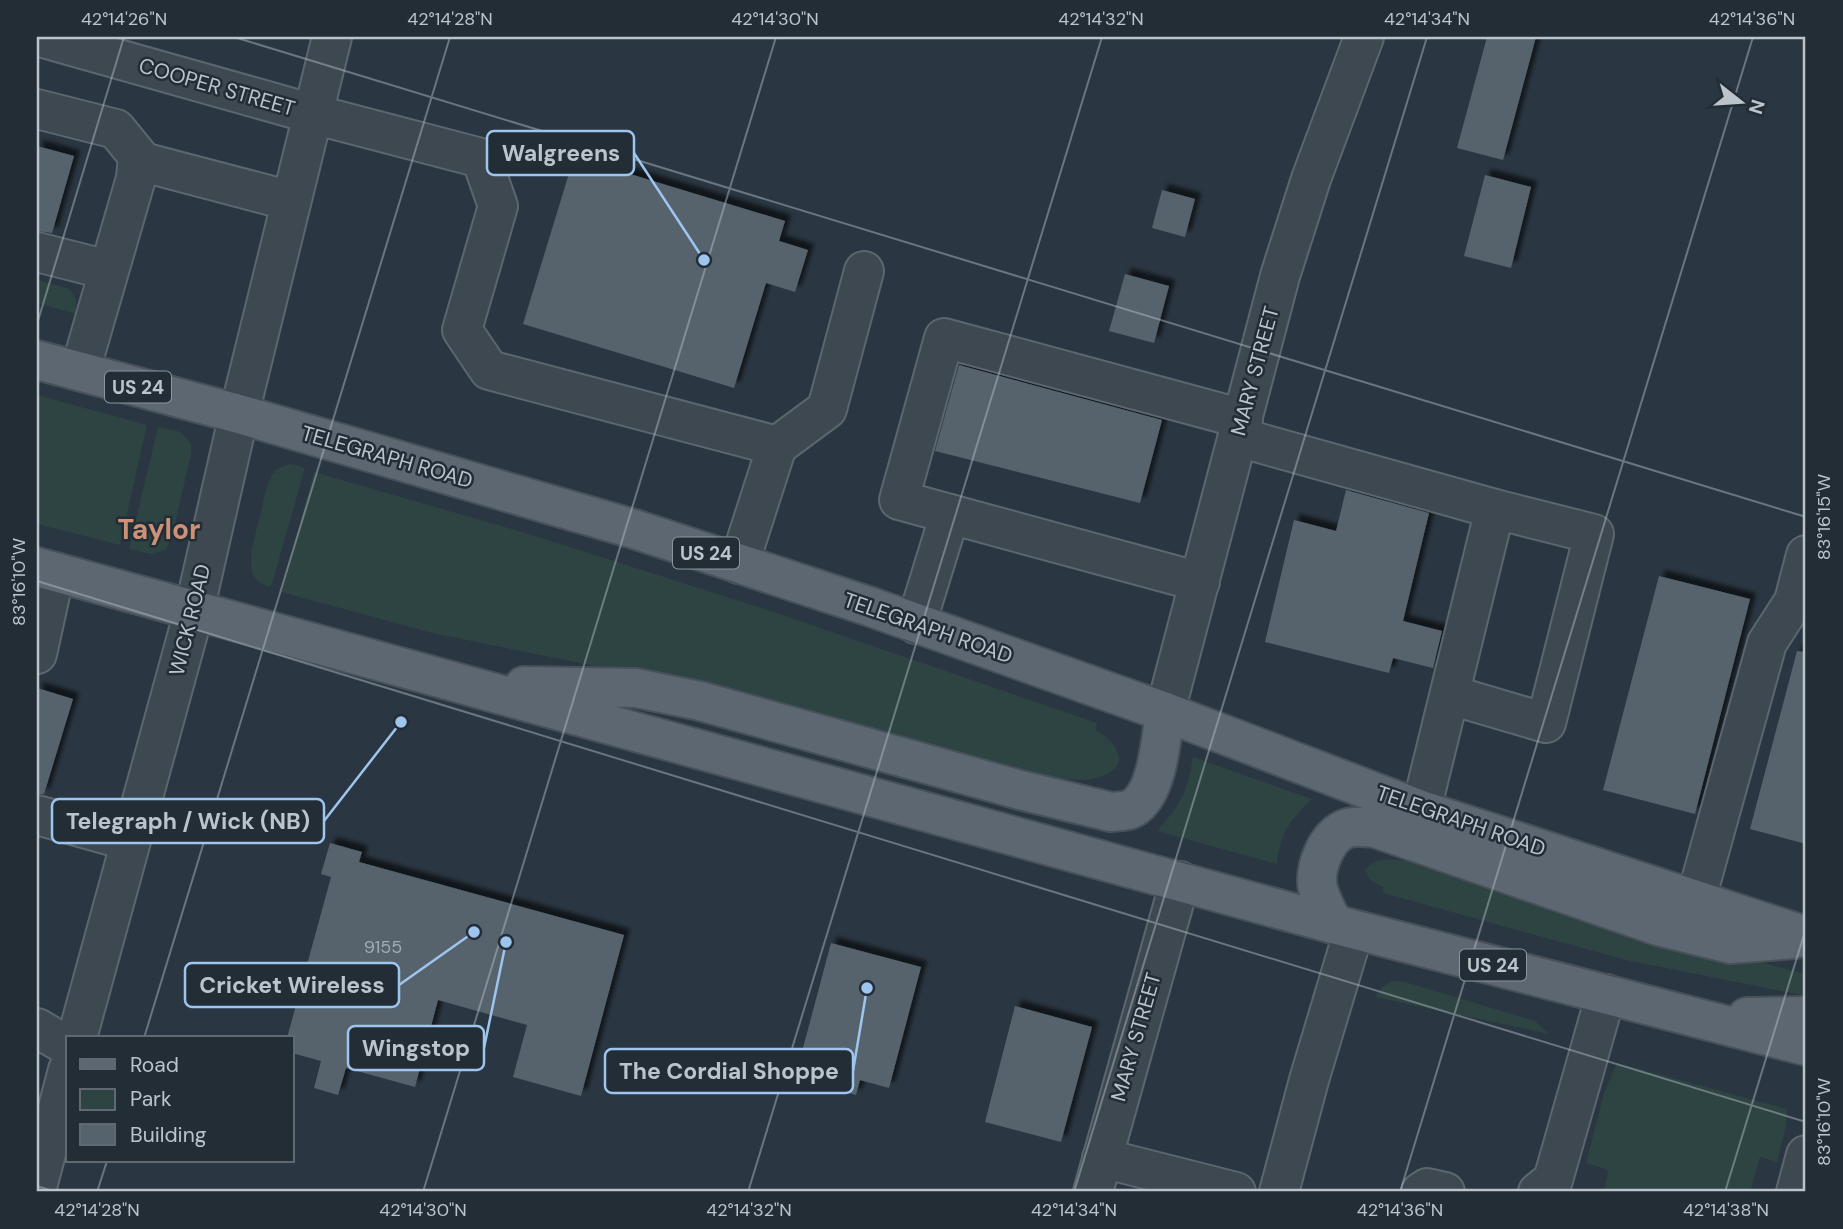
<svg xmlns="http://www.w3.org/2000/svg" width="1843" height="1229" viewBox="0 0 1843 1229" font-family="'DM Sans',sans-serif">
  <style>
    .green { fill: #2d4443 }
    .building { fill: #56636d; filter: url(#shadow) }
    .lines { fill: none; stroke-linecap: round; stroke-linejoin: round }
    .minor-casing { stroke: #5c666e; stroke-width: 42 }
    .major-casing { stroke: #48515a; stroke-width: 42 }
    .minor { stroke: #3e4851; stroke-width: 38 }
    .major { stroke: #5d6771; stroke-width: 38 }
    .ticks { fill: none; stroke: #bbc3cb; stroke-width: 2; stroke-opacity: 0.45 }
    .labels { text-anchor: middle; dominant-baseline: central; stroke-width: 5; stroke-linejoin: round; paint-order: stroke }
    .number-label { font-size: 18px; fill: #a2abb4 }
    .shield { fill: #232d36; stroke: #8d969e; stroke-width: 2 }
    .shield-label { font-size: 19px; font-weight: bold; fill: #bbc3cb }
    .street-label { font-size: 21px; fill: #bbc3cb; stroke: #232d36 }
    .district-label { font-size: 28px; font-weight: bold; fill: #cc9176; stroke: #232d36 }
    .leader { fill: none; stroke: #9dc5ee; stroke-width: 2.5 }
    .callout-dot { fill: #9dc5ee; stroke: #232d36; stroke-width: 2.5 }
    .callout { fill: #232d36; stroke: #9dc5ee; stroke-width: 2.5 }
    .callout-label { font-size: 23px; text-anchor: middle; font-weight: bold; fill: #bbc3cb }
    .neatline { fill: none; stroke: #bbc3cb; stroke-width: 2.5 }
    .ticks-label { font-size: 18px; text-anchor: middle; fill: #bbc3cb }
  </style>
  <defs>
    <filter id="shadow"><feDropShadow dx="6" dy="-6" stdDeviation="2" flood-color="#0009"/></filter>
  </defs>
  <rect width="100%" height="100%" fill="#2a3641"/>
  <g class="green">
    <path d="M37,280L70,289L76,299V314L37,303Z"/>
    <path d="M37,395L147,425L120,545L37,524Z"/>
    <path d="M158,427L181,432L191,444V454L174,528L166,550L150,554L129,549Z"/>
    <path d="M291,464L305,468L271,587C237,581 255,538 260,516C263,504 265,490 270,479C274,469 282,466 291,464Z"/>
    <path d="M314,472L529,534L765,609L1097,723L1096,731C1112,738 1131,760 1109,773C1094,782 1073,780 1057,778L1055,785L684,684L432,633L281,592Z"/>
    <path d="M1193,757L1312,799C1290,820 1280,833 1277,864L1157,831C1181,804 1187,793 1193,757Z"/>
    <path d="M1411,853L1653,935L1806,974V996L1626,960L1383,893V887L1370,880L1365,871C1375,855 1392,860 1408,861Z"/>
    <path d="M1392,981L1405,982L1535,1021L1549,1034L1375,997L1382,987Z"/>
    <path d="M1617,1063L1787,1109L1786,1127L1777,1162L1760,1157L1750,1192H1604L1608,1170L1586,1163L1604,1093Z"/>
  </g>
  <g class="building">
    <path d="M1487,37H1536L1503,160L1457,148Z"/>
    <path d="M37,146L74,156L52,233L37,231Z"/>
    <path d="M574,157L785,221L779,241L808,250L795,292L766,283L734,388L523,324Z"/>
    <path d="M1485,175L1531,187L1511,268L1464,256Z"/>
    <path d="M1162,190L1195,199L1185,237L1152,228Z"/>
    <path d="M1125,274L1169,286L1154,343L1109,331Z"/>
    <path d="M959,365L1162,420L1140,503L935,451Z"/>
    <path d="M1346,490L1429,513L1403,621L1442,631L1433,668L1393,658L1389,673L1265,642L1294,520L1336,531Z"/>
    <path d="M1659,576L1750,599L1695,814L1603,790Z"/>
    <path d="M1797,651L1806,652V844L1750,829Z"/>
    <path d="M37,688L73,699L44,794H37Z"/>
    <path d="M330,843L362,852L359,862L624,935L581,1096L513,1077L527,1025L438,1000L415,1087L346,1068L338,1095L314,1088L321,1061L292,1053V1038H287L331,877L321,874Z"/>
    <path d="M831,943L921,967L889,1088L860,1080L856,1095L795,1078Z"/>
    <path d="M1015,1006L1092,1027L1061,1142L985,1122Z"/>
  </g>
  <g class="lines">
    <defs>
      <g id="minor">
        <path d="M40,37L313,114L481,158L498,206L462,330L489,370L777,446L827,409L864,271"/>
        <path d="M37,109L116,129L138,156L136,178L80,371"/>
        <path d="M139,161L291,201"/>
        <path d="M37,252L108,270"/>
        <path d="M1238,437L1495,509L1421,810"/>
        <path d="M950,514L899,500L944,338L1243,419"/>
        <path d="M739,564L777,446"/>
        <path d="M916,624L950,514L1200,582"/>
        <path d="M37,654L55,572"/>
        <path d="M1451,695L1546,723L1594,534L1495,509"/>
        <path d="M1165,712L1280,276L1311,179L1364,37"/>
        <path d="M37,815L130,841"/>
        <path d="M1696,899L1767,643L1794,601L1806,555"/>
        <path d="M37,1028L68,1046"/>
        <path d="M77,1038L194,611L239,414L332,37"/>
        <path d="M1102,1158L1236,1192"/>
        <path d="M37,1187L68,1070"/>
        <path d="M1093,1192L1180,881"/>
        <path d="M1279,1192L1309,1080L1354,930"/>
        <path d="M1421,1192L1427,1188L1445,1192"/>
        <path d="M1538,1192L1553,1180L1606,994"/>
        <path d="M1796,1192L1806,1155"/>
      </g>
      <g id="major">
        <path d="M37,360L239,414L634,529L871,607L1165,712L1421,810L1806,936"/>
        <path d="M37,567L1333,924L1806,1046"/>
        <path d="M524,686L636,688L700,701L1020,790L1111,812C1119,811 1126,812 1133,808C1158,793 1161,739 1165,712"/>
        <path d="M1333,924C1328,912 1318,896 1317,883C1316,865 1326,839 1343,830C1353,825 1364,827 1375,828L1658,926L1731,944L1794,939"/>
        <path d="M1747,1017L1806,1016"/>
      </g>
    </defs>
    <use href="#minor" class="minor-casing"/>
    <use href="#major" class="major-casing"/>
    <use href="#minor" class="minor"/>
    <use href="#major" class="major"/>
  </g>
  <path class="ticks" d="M234,37L1806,517M37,324L124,37M37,581L1806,1122M144,1038L450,37M37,1186L56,1192M97,1192L107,1161M423,1192L776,37M748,1192L1102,37M1074,1192L1427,37M1400,1192L1753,37M1725,1192L1806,928"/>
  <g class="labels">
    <g class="number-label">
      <text x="383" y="947">9155</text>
    </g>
    <g class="shield">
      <rect x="105" y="371.5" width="66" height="31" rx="5"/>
      <rect x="673" y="537.5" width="66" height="31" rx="5"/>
      <rect x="1460" y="949.5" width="66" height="31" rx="5"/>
    </g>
    <g class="shield-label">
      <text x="138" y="387">US 24</text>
      <text x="706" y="553">US 24</text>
      <text x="1493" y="965">US 24</text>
    </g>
    <g class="street-label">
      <text transform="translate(217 87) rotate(16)">COOPER STREET</text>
      <text transform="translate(1255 371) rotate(-75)">MARY STREET</text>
      <text transform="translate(387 457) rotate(16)">TELEGRAPH ROAD</text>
      <text transform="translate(190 620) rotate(-76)">WICK ROAD</text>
      <text transform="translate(928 628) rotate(19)">TELEGRAPH ROAD</text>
      <text transform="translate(1461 821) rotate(19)">TELEGRAPH ROAD</text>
      <text transform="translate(1136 1037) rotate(-74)">MARY STREET</text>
    </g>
    <g class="district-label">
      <text x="159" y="529">Taylor</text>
    </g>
  </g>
  <path class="leader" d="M704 260L634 153M401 722L324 821M474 932L399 985M506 942L484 1048M867 988L853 1071"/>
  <g class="callout-dot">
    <circle cx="704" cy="260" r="7"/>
    <circle cx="401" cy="722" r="7"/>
    <circle cx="474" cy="932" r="7"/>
    <circle cx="506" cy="942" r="7"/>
    <circle cx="867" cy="988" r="7"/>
  </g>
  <g class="callout">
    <rect x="487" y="131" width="147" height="44" rx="7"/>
    <rect x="52" y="799" width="272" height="44" rx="7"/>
    <rect x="185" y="963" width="214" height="44" rx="7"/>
    <rect x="348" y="1026" width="136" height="44" rx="7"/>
    <rect x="605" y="1049" width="248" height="44" rx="7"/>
  </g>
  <g class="callout-label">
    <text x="561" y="161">Walgreens</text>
    <text x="188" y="829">Telegraph / Wick (NB)</text>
    <text x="292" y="993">Cricket Wireless</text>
    <text x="416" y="1056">Wingstop</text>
    <text x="729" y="1079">The Cordial Shoppe</text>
  </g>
  <rect width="1843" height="1229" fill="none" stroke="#232d36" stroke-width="77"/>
  <rect x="66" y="1036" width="228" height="126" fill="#232d36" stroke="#606972" stroke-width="2"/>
  <rect x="80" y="1059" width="35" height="10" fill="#5d6771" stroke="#606972" stroke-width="2"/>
  <text x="130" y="1072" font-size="21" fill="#bbc3cb">Road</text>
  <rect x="80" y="1089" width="35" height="21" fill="#2d4443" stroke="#606972" stroke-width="2"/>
  <text x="130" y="1106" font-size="21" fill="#bbc3cb">Park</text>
  <rect x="80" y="1124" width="35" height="21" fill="#56636d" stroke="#606972" stroke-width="2"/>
  <text x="130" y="1142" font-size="21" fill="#bbc3cb">Building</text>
  <g transform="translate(1741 102) rotate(107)" stroke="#232d36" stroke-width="5" paint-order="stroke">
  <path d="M0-5L12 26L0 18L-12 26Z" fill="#bbc3cb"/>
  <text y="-10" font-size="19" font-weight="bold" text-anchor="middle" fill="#bbc3cb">N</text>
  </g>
  <rect x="38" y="38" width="1766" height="1152" class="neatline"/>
  <g class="ticks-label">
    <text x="124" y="25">42°14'26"N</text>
    <text x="450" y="25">42°14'28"N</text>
    <text x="775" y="25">42°14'30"N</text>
    <text x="1101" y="25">42°14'32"N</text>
    <text x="1427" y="25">42°14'34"N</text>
    <text x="1752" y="25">42°14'36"N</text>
    <text transform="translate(1824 517) rotate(-90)" y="6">83°16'15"W</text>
    <text transform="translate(19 582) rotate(-90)" y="6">83°16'10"W</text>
    <text transform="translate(1824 1122) rotate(-90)" y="6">83°16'10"W</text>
    <text x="97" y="1216">42°14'28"N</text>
    <text x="423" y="1216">42°14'30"N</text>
    <text x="749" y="1216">42°14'32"N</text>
    <text x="1074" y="1216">42°14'34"N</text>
    <text x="1400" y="1216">42°14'36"N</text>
    <text x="1726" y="1216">42°14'38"N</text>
  </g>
</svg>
